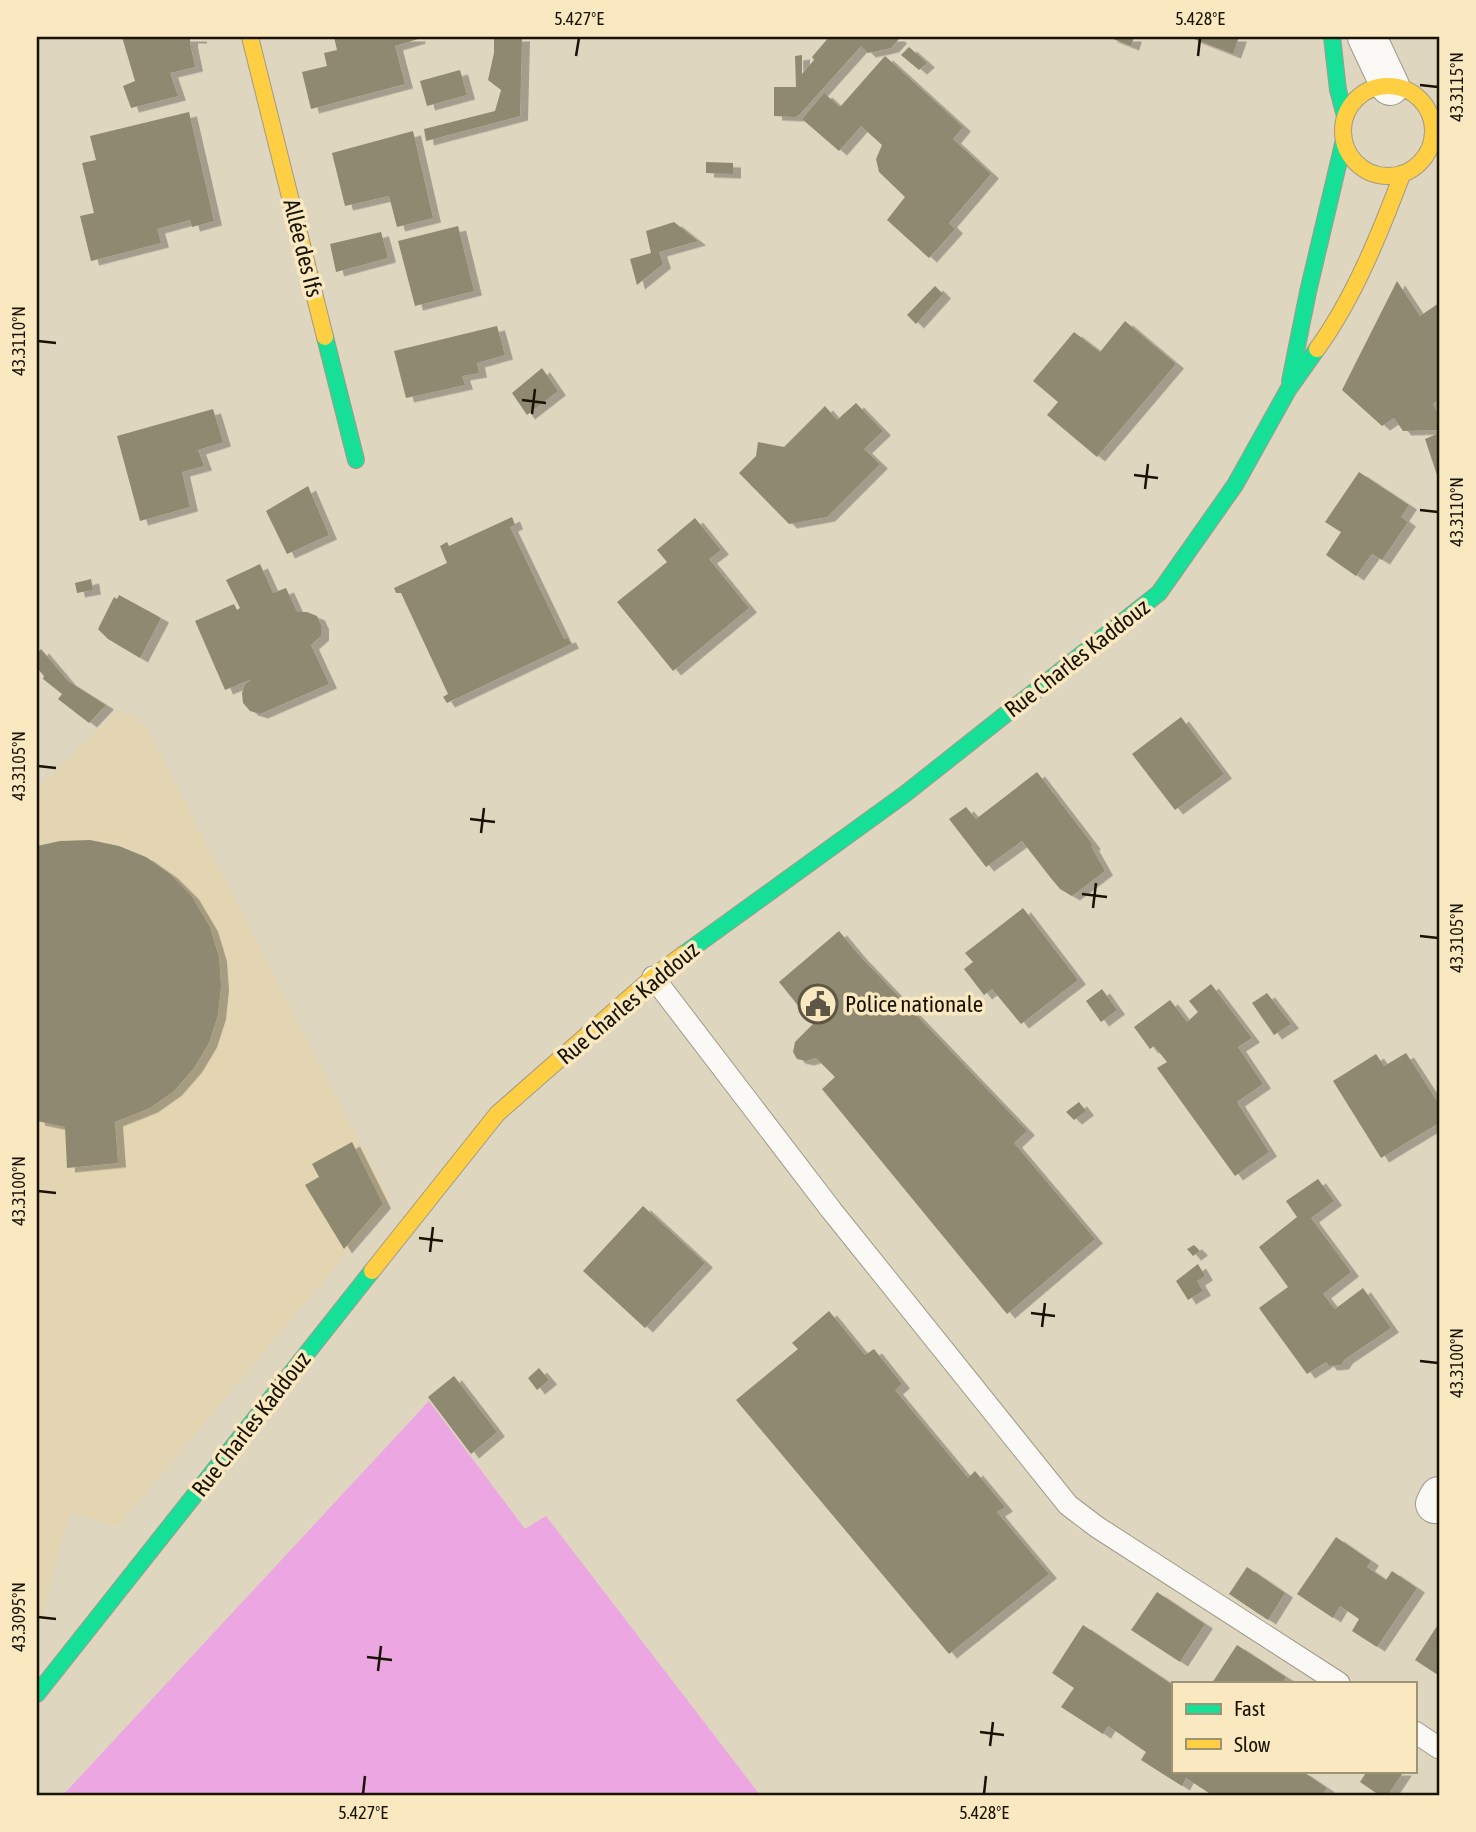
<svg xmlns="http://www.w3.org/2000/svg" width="1476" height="1832" viewBox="0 0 1476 1832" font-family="'Asap Condensed',sans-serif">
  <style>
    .built { fill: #e3d5b1 }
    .water { fill: #eca6e1 }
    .building { fill: #8e896f; filter: url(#shadow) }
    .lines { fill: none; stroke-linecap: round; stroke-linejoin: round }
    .lane-casing { stroke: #a19a89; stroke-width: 23 }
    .street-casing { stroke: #a19a89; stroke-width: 40 }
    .fast-casing { stroke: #a19a89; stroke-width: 18 }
    .slow-casing { stroke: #a19a89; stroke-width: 18 }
    .lane { stroke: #faf9f6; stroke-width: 21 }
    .street { stroke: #faf9f6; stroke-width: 38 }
    .fast { stroke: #16e098; stroke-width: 16 }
    .slow { stroke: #ffcf43; stroke-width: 16 }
    .ticks { fill: none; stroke: #191305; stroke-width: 2.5 }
    .labels { text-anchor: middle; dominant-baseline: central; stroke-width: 7; stroke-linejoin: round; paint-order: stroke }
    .street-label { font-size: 23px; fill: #191305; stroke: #f9e8c0 }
    .poi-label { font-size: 23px; fill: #191305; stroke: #f9e8c0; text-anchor: start }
    .neatline { fill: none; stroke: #191305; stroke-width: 2.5 }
    .ticks-label { font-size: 18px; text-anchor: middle; fill: #191305 }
  </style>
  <defs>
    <filter id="shadow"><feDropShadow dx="8" dy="4.5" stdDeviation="0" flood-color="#0004"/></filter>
  </defs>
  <rect width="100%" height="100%" fill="#dfd6c0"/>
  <path class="built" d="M118,710L145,724L390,1202L118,1526L69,1513L41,1620L37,1626V789Z"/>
  <path class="water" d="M429,1401L525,1529L546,1516L760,1795H63Z"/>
  <g class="building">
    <path d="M122,37H199V39H190V43L195,67L170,73L178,96L131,108L123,86L135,81Z"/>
    <path d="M334,37H417L418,39L395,46L405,84L311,109L302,72L327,66L324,53L337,50Z"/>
    <path d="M494,37H522L520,116L426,141L424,129L495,111L501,90L488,80L494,53Z"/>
    <path d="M829,37H897L899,39L891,48L868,53L861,46L800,114L796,117L774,116V87H796L795,56L802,55V74L814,60L812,57Z"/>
    <path d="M1108,37H1134L1131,46Z"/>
    <path d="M1189,37H1239L1233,54Z"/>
    <path d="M909,47L927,63L919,70L901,55Z"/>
    <path d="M885,56L963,127L953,139L991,174L949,223L955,229L929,258L887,220L905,197L879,172L876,159L882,145L861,126L839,151L802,119L824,93L840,107Z"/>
    <path d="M460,70L467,95L427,106L420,81Z"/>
    <path d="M189,112L214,221L192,227L190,220L157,229L161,243L91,261L80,216L94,213L82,163L96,160L90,136Z"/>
    <path d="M413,131L433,218L397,227L389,196L345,206L332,153Z"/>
    <path d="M706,162L733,163V174L706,173Z"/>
    <path d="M674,222L698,241L659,252L663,264L637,285L630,259L651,253L646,231Z"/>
    <path d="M458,226L474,291L415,306L398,241Z"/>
    <path d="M381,232L388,258L336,272L330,244Z"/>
    <path d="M1397,281L1420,316L1439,303V399L1433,404L1439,415V430L1403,431L1394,418L1382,426L1342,390Z"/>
    <path d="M935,286L943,294L916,324L907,315Z"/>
    <path d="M1125,321L1176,364L1097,457L1047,415L1058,402L1033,381L1074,332L1100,352Z"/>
    <path d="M497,326L505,355L477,363L479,373L462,376L465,385L406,398L394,351Z"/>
    <path d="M542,368L558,391L527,415L512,393Z"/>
    <path d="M856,403L883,431L864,449L880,464L827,517L789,524L739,473L756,456L758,442L784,447L825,406L837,420Z"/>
    <path d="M213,409L223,442L198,450L204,466L182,472L190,507L140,521L117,436Z"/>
    <path d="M1439,433V481L1425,439Z"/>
    <path d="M1359,472L1409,505L1401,517L1408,522L1382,560L1372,554L1356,576L1326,555L1341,532L1325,522Z"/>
    <path d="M308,486L329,535L287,554L266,511Z"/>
    <path d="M512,517L515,525L510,527L564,639L568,638L571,644L447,703L443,697L448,694L401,593H396L394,588L447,563L440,546L447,542L449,546Z"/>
    <path d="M695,518L721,550L709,559L749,608L673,671L617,602L667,562L657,550Z"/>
    <path d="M260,564L273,593L286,588L297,612H307L317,616L321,625V636L311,645L329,684L260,714L250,711L243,703L242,693L245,684L252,679L225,690L195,621L234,604L237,610L240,608L226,580Z"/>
    <path d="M91,579L93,590L77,593L75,583Z"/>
    <path d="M119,595L161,618L140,658L108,639L98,629L114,597L117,599Z"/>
    <path d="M41,649L68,681L106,705L89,723L58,699L62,694L43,679L44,676L37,668V654Z"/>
    <path d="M1181,717L1224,774L1175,810L1132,754Z"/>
    <path d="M1037,772L1093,845L1091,846L1105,871L1072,896L1060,889L1050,877L1022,841L986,867L949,819L966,807L976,819Z"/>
    <path d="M90,840L119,846L146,857L170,874L191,895L210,927L219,957L221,986L218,1015L209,1043L194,1068L174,1091L150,1108L115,1122L118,1163L67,1168L65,1127L37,1121V846L60,841Z"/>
    <path d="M1023,908L1078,980L1021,1024L992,989L984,995L964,969L973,962L965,953Z"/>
    <path d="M839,931L859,955L1027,1131L1014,1143L1095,1239L1007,1314L822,1089L835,1077L816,1058L806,1061L797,1059L793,1052L795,1042L813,1024L779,982Z"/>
    <path d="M1211,984L1252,1038L1238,1047L1263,1084L1237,1102L1269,1152L1235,1176L1157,1068L1167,1062L1154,1046L1150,1049L1134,1027L1170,1000L1187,1022L1198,1012L1189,1001Z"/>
    <path d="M1102,989L1117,1010L1101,1022L1086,1001Z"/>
    <path d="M1267,993L1291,1024L1274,1035L1252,1003Z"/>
    <path d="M1406,1053L1439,1104V1123L1381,1158L1333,1081L1376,1054L1384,1066Z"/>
    <path d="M1079,1102L1086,1111L1074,1120L1066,1112Z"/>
    <path d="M352,1142L383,1204L344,1249L305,1185L319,1177L312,1164Z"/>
    <path d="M1318,1179L1334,1201L1311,1218L1351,1272L1323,1294L1335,1309L1363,1288L1391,1328L1345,1359L1341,1365L1329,1366L1326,1362L1307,1374L1259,1308L1288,1287L1259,1247L1297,1217L1286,1201Z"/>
    <path d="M643,1206L705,1263L645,1328L583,1271Z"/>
    <path d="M1194,1245L1200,1251L1193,1256L1187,1249Z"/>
    <path d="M1198,1264L1205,1276L1197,1281L1203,1291L1188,1300L1176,1281Z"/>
    <path d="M829,1311L865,1355L874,1349L902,1384L895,1390L968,1478L975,1471L1005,1507L997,1512L1049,1574L949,1654L736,1400L798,1349L792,1343Z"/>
    <path d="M539,1368L549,1380L537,1390L528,1378Z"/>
    <path d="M454,1376L497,1432L471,1454L428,1397Z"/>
    <path d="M1336,1537L1371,1561L1367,1567L1386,1580L1392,1571L1417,1588L1377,1647L1352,1631L1359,1619L1340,1606L1333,1618L1297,1594Z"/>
    <path d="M1247,1567L1285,1593L1268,1620L1229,1594Z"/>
    <path d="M1157,1592L1205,1624L1180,1662L1131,1630Z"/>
    <path d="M1439,1623V1674L1438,1675L1415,1660Z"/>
    <path d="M1083,1625L1173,1685V1771H1302L1327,1788L1322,1795H1212L1186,1778L1182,1786L1141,1760L1146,1752L1108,1726L1103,1734L1061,1707L1074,1688L1052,1673Z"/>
    <path d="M1237,1645L1286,1677L1282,1683H1212Z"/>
    <path d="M1367,1771H1404L1388,1795H1379L1360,1782Z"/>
  </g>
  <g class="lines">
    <defs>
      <g id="lane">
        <path d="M653,977L832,1211L1068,1505L1097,1527L1339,1683"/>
        <path d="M1415,1732L1439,1748"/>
      </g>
      <g id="street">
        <path d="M1367,37L1390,86"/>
        <path d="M1435,1504L1439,1496"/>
      </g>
      <g id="fast">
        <path d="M1332,37L1338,90L1345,116"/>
        <path d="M325,337L356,460"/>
        <path d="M1290,381L1308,292L1343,144"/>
        <path d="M684,954L905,794L1159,593L1235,485L1288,390L1317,349"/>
        <path d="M37,1694L372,1271"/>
      </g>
      <g id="slow">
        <path d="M250,37L325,337"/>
        <circle cx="1388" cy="131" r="45"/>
        <path d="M1317,349C1354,298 1380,233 1402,175"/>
        <path d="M372,1271L497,1114L653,977L684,954"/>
      </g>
    </defs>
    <use href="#lane" class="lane-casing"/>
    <use href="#street" class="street-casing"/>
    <use href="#fast" class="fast-casing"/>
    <use href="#slow" class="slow-casing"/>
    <use href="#lane" class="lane"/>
    <use href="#street" class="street"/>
    <use href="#fast" class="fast"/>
    <use href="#slow" class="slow"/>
  </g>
  <path class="ticks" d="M576,56L579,38M1198,56L1200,38M1420,85L1438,87M38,341L56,343M522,400L546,403M532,414L535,389M1134,475L1158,478M1145,489L1148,464M1420,510L1438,512M38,766L56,768M470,819L495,822M481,833L484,808M1082,894L1107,897M1093,908L1096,883M1420,936L1438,938M38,1191L56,1193M419,1238L443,1241M430,1252L433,1227M1031,1313L1055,1316M1042,1327L1045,1303M1420,1361L1438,1363M38,1617L56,1619M367,1657L392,1660M378,1671L381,1646M980,1732L1004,1735M990,1746L993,1722M363,1794L365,1776M984,1794L986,1776"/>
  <defs>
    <symbol id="civic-ring" viewBox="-11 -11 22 22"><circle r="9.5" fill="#f9e8c0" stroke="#5e5746" stroke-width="1.5"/><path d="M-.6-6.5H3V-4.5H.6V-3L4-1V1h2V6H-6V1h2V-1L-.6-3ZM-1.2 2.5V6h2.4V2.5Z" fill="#5e5746"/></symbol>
  </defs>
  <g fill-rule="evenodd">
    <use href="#civic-ring" x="796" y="982" width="44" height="44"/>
  </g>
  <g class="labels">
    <g class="street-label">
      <text transform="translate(303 248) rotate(76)">Allée des Ifs</text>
      <text transform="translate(1077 658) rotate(-38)">Rue Charles Kaddouz</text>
      <text transform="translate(628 1003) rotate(-40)">Rue Charles Kaddouz</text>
      <text transform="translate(251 1424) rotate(-52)">Rue Charles Kaddouz</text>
    </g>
    <g class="poi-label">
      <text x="845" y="1004">Police nationale</text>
    </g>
  </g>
  <rect width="1476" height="1832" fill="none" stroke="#f9e8c0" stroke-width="77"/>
  <rect x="1172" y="1682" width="245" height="91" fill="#f9e8c0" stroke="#9f9375" stroke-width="2"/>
  <rect x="1186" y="1704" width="35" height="10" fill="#16e098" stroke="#9f9375" stroke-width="2"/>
  <text x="1234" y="1716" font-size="21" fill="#191305">Fast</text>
  <rect x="1186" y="1739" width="35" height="10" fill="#ffcf43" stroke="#9f9375" stroke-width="2"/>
  <text x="1234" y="1752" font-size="21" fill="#191305">Slow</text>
  <rect x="38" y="38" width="1400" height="1756" class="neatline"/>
  <g class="ticks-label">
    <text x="579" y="25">5.427°E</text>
    <text x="1200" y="25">5.428°E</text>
    <text transform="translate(1457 87) rotate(-90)" y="6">43.3115°N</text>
    <text transform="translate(19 341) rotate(-90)" y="6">43.3110°N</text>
    <text transform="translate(1457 512) rotate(-90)" y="6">43.3110°N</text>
    <text transform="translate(19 766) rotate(-90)" y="6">43.3105°N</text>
    <text transform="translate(1457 938) rotate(-90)" y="6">43.3105°N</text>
    <text transform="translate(19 1191) rotate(-90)" y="6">43.3100°N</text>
    <text transform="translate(1457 1363) rotate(-90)" y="6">43.3100°N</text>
    <text transform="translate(19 1617) rotate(-90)" y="6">43.3095°N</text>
    <text x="363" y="1819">5.427°E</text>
    <text x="984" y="1819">5.428°E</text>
  </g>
</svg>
